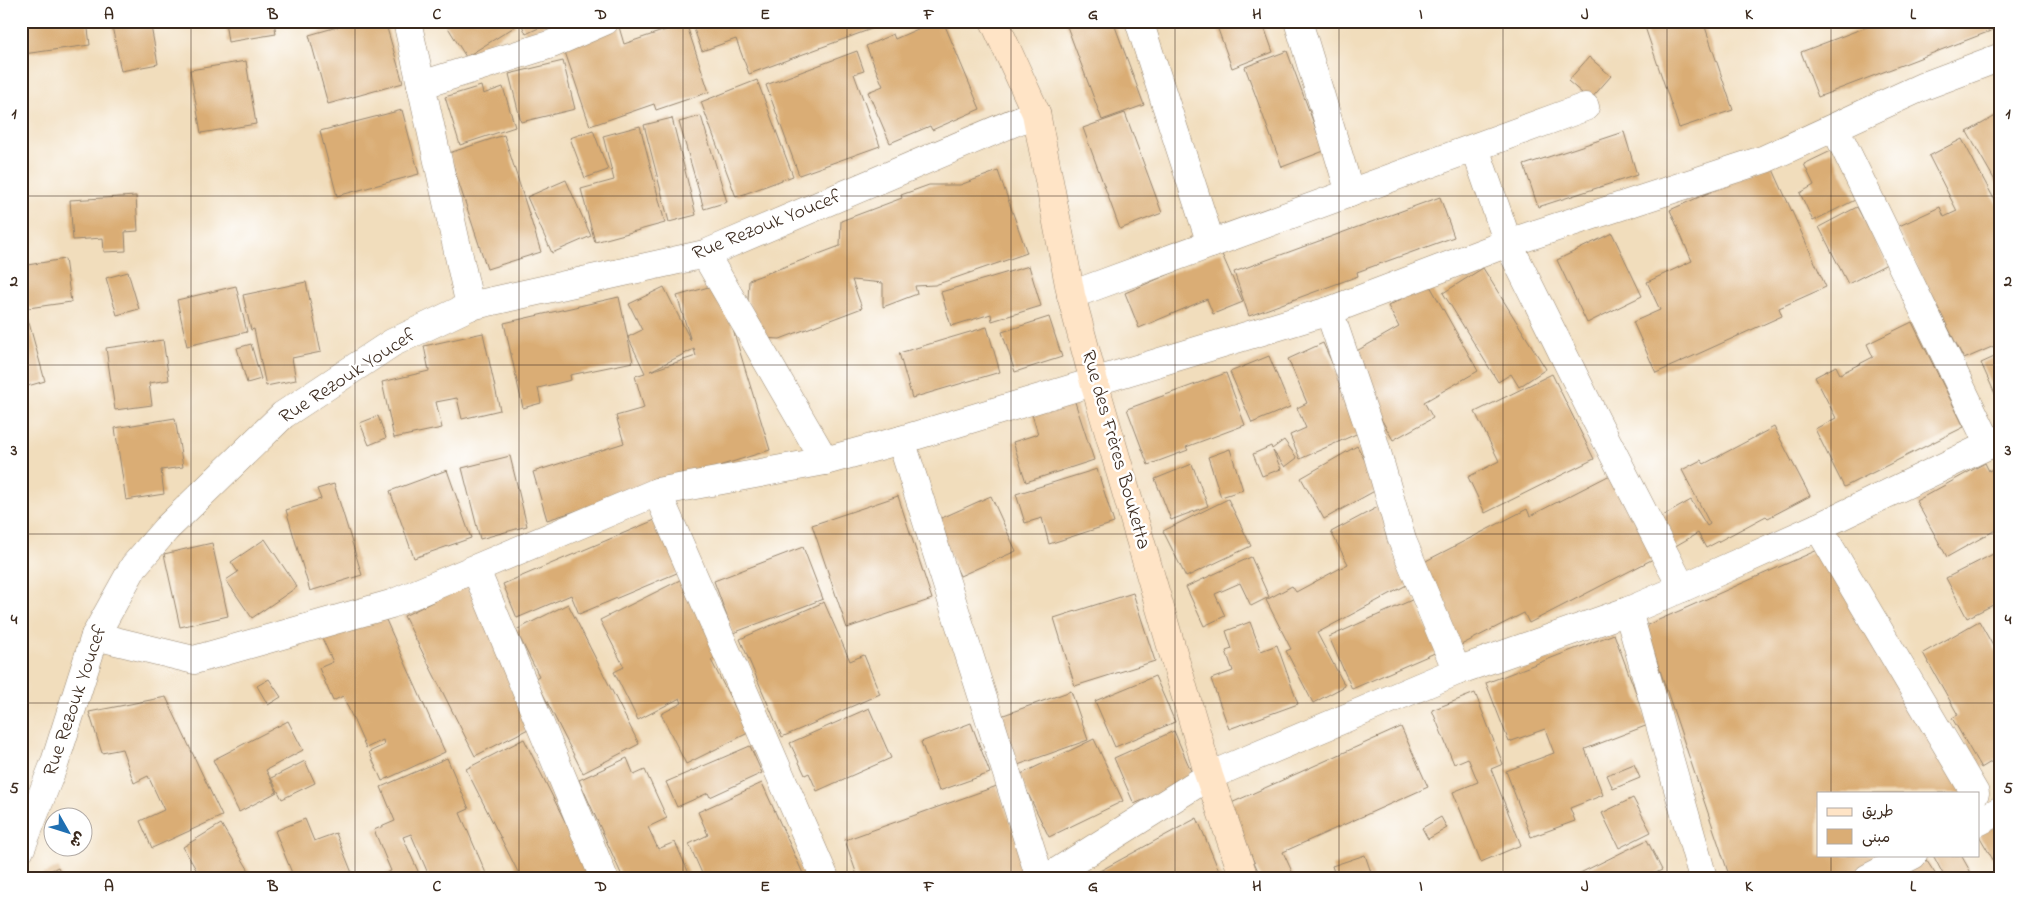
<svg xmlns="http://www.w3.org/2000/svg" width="2022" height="899" viewBox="0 0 2022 899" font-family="'Indie Flower','Playpen Sans Arabic',sans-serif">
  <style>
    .building { fill: #daad75; fill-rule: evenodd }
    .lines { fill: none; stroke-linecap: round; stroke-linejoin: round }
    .street-casing { stroke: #96846d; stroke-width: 29 }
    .secondary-casing { stroke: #96846d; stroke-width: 29 }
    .street { stroke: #fff; stroke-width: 28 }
    .secondary { stroke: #ffe4c6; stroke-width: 28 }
    .grid { fill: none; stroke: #3b2a1e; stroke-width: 1; stroke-opacity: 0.55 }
    .labels { text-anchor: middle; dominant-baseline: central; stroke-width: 5; stroke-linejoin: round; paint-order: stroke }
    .street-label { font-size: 20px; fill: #3b2a1e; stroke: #fff }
    .neatline { fill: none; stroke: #3b2a1e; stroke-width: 2 }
    .grid-label { font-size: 16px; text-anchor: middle; font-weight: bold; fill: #3b2a1e }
  </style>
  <rect width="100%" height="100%" fill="#fff"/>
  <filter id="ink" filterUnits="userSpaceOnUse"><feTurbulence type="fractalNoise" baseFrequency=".02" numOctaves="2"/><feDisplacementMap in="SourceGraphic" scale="10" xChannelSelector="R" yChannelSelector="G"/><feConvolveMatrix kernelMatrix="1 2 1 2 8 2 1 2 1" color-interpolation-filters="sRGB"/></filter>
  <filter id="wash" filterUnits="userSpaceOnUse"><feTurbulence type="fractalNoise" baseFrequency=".0096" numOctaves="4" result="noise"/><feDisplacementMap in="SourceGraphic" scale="20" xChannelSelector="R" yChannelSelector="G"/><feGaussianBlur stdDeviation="1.12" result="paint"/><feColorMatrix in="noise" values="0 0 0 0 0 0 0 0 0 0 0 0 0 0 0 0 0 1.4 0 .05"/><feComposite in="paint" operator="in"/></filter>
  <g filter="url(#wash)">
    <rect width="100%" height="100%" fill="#f1ddbc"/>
    <g id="blocks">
      <g class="building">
        <path d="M48,21H87L90,45L23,54L21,25Z"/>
        <path d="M111,21H150L158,64L121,71Z"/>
        <path d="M225,21H274L276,34L228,42Z"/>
        <path d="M358,21H385L403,83L328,104L309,35Z"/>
        <path d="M444,21H513L516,26L466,57Z"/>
        <path d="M520,21H553L526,34Z"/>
        <path d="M691,21H893L749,74L736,39L702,51Z"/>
        <path d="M936,21H943L980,109L932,130L930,126L890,143L868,92L883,86L866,46L893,34L895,39Z"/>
        <path d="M1065,21H1113L1144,105L1102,120Z"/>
        <path d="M1215,21H1262L1273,52L1232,68Z"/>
        <path d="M1643,21H1703L1733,110L1679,128Z"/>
        <path d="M1882,21H2001V27L1818,97L1801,52Z"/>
        <path d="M686,23L709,92L656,110L654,104L590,126L563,46L619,27L624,44Z"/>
        <path d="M857,51L864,71L854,74L880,146L799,175L766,85Z"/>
        <path d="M1287,51L1324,151L1282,167L1245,67Z"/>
        <path d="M1589,57L1611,76L1590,100L1568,81Z"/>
        <path d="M246,61L256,124L201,133L190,70Z"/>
        <path d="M563,61L575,109L521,122L509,74Z"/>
        <path d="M757,80L793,176L736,197L701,102Z"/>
        <path d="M481,86L483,94L503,87L515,127L460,145L445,97Z"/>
        <path d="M402,110L419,174L337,196L320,131Z"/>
        <path d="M1125,113L1162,213L1120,229L1083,128Z"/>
        <path d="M2001,113V191L1967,132Z"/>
        <path d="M701,116L727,202L704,209L679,122Z"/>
        <path d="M672,118L696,215L669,222L644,125Z"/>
        <path d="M640,126L665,223L595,242L581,189L614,180L603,136Z"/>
        <path d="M593,130L608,170L585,178L570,138Z"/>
        <path d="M1624,132L1637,175L1538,207L1524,165Z"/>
        <path d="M504,135L541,252L487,269L449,153Z"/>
        <path d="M1962,139L2001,212V307L1998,308L2001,315V343L1964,359L1897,227L1940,207L1944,217L1957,211L1929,156Z"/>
        <path d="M1831,151L1855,200L1813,221L1800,193L1814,185L1804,164Z"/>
        <path d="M1771,165L1826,287L1779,308L1782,316L1656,373L1633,322L1660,310L1647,282L1692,261L1670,210Z"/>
        <path d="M998,171L1027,253L935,285L915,286L917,294L883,307V283L852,280L862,308L780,339L762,338L748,301L749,280L840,246L841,221L902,198L901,195L929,185H960Z"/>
        <path d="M566,180L591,236L552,253L527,197Z"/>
        <path d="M136,196L138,231L125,232L126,251L104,252L103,238L73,240L70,200Z"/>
        <path d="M1440,197L1454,237L1357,272L1358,276L1249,316L1234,272Z"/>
        <path d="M1857,207L1887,264L1848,284L1819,227Z"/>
        <path d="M1612,233L1642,296L1587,323L1557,260Z"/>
        <path d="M1221,252L1243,302L1213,314L1207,299L1139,328L1125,293Z"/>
        <path d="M65,259L71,302L21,309V266Z"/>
        <path d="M1029,266L1041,306L992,321L991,314L951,326L941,292Z"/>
        <path d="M1483,268L1546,369L1519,387L1511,374L1498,382L1443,293Z"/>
        <path d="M128,272L139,309L117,315L106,278Z"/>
        <path d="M306,282L321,352L292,358L296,380L266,386L254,329L251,330L243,295Z"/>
        <path d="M719,284L770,450L547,520L533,472L624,443L616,416L644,408L635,376L645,373L628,337L642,330L629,304L664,287L691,341L677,296ZM694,349L696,356L650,371Z"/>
        <path d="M1429,284L1478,371L1424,402L1433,418L1393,440L1346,357L1399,327L1388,306Z"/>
        <path d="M236,286L247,332L187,346L177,300Z"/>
        <path d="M619,297L633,362L570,375L571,380L538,388L541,403L523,408L504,323Z"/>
        <path d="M26,312L45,381L21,388V313Z"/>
        <path d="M1049,317L1062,357L1015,372L1002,332Z"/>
        <path d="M1912,322L1964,427L1844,487L1815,429L1836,418L1815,377L1836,366L1840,374L1873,357L1867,344Z"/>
        <path d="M987,327L1000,372L912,398L899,353Z"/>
        <path d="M483,333L500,410L462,419L457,398L436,402L442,428L394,438L382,382L429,371L424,346Z"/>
        <path d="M163,340L169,380L149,383L152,405L115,410L106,348Z"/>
        <path d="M1323,343L1363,431L1300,459L1290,435L1306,428L1297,408L1307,403L1288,359Z"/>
        <path d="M251,344L261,379L247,383L237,348Z"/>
        <path d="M2001,354V407L1981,363Z"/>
        <path d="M1269,356L1290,407L1252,423L1230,372Z"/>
        <path d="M1226,373L1245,425L1186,447L1188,450L1148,465L1127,409Z"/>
        <path d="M1552,374L1594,459L1485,513L1468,477L1499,461L1475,412Z"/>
        <path d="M1073,396L1094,460L1026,482L1013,442L1038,434L1031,411Z"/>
        <path d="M378,416L386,438L369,445L360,423Z"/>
        <path d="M175,418L183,467L161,470L164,494L126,500L115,428Z"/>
        <path d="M1774,427L1810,496L1768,518L1766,516L1706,548L1698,533L1672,548L1656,520L1691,500L1707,526L1710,524L1682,470L1701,460L1704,464Z"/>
        <path d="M1284,440L1297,458L1285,467L1273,451L1281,469L1262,476L1253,454L1271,446L1272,449Z"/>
        <path d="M1357,446L1380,488L1324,519L1301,478Z"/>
        <path d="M1230,449L1243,490L1221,497L1208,457Z"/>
        <path d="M510,456L527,526L480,539L462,468Z"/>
        <path d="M1985,463L1989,471L2001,464V527L1947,557L1916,501Z"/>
        <path d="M1192,464L1208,506L1171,520L1155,479Z"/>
        <path d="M1097,469L1114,523L1049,544L1042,518L1025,523L1016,494Z"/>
        <path d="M447,470L471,538L414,558L390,491Z"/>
        <path d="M1614,473L1657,557L1529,623L1524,613L1459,646L1418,565L1527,509L1530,516Z"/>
        <path d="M334,484L362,575L310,591L286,510L321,499L317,489Z"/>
        <path d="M898,496L932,599L847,628L812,525Z"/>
        <path d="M991,496L1016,551L960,576L935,521Z"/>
        <path d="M1228,499L1251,546L1186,577L1163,531Z"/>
        <path d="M1378,507L1416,580L1317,633L1345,686L1313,703L1286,651L1291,649L1266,600L1292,586L1296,592L1348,564L1331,532Z"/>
        <path d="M662,517L684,570L579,614L571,595L517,618L503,584Z"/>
        <path d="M265,539L297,587L252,618L226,580L238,572L231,562Z"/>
        <path d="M212,543L228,616L180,627L164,554Z"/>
        <path d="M803,547L823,599L733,633L714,581Z"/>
        <path d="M1820,549L1963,793H1818V855H1923L1938,878H1839L1845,873L1837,878H1730L1645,626Z"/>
        <path d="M2001,550V601L1967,618L1946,578Z"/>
        <path d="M1251,557L1269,597L1251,606L1240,583L1215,594L1225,616L1204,626L1186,587Z"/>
        <path d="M684,578L722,654L711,660L748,733L686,764L661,714L682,703L680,698L638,720L614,672L624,667L600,620Z"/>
        <path d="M467,585L538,724L475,756L404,616Z"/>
        <path d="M1133,593L1155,661L1075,686L1054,618Z"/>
        <path d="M1414,599L1437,652L1352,689L1329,637Z"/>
        <path d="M824,602L850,661L864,655L880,694L782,737L740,639Z"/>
        <path d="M568,604L639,744L583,773L535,678L539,676L516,630Z"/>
        <path d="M382,611L445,752L382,781L369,752L384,745L383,740L366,748L343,696L333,701L319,668L333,662L322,638Z"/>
        <path d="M1979,621L2001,660V756L1981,768L1952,718L1958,715L1923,653Z"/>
        <path d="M1250,622L1261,651L1277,645L1298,704L1229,729L1211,679L1233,671L1226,651L1232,649L1226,631Z"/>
        <path d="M1614,634L1648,725L1585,749L1603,795L1570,808L1575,821L1531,837L1506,771L1554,753L1545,729L1509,742L1486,683Z"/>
        <path d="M1155,676L1175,722L1115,747L1095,701Z"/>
        <path d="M269,679L281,697L268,705L257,686Z"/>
        <path d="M1071,691L1088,740L1015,766L998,717Z"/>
        <path d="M1475,693L1503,764L1491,769L1521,845L1481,862L1453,792L1478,782L1468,758L1454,764L1432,710Z"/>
        <path d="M166,697L222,816L152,848L140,821L164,810L148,776L134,783L122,749L102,753L89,712Z"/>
        <path d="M869,708L891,758L817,791L809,773L805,775L790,743Z"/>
        <path d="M288,721L303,750L266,770L277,792L239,812L213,760Z"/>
        <path d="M971,723L990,773L939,791L921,742Z"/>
        <path d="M1401,727L1428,787L1283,852L1295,878H1261L1229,804Z"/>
        <path d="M1174,731L1194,778L1134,804L1114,758Z"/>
        <path d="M524,739L593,878H521L466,769Z"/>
        <path d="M1094,739L1123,801L1049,837L1019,775Z"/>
        <path d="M750,746L762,773L710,797L708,793L677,807L666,782Z"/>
        <path d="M447,758L469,809L460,813L488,878H430L411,834L403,837L421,878H376L391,871L374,830L395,821L381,787Z"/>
        <path d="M627,758L634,775L645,770L667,818L648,827L658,849L675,842L691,878H623L579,780Z"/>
        <path d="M305,761L315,783L282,799L271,778Z"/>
        <path d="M1634,764L1640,778L1613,789L1607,775Z"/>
        <path d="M762,783L805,878H704L689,844L708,835L698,812Z"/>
        <path d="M997,786L1028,874L1019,878H858L845,840Z"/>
        <path d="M1633,798L1651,832L1619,848L1602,813Z"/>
        <path d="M2001,815V878H1986L1999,870L1978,834Z"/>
        <path d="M1441,817L1447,828L1428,839L1422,828Z"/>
        <path d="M1197,818L1222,878H1087Z"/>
        <path d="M305,819L314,841L336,833L354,878H294L275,831Z"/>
        <path d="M221,824L251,874L244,878H201L183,847Z"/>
        <path d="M1647,840L1662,870L1646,878H1570Z"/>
        <path d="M1365,855L1373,878H1336L1332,866Z"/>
        <path d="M1933,855H1961L1974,878H1945Z"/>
        <path d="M58,867L63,878H36Z"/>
      </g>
    </g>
  </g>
  <g filter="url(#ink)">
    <use href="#blocks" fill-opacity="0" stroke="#96846d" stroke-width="1"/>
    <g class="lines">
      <defs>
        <g id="street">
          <path d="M407,21L470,306"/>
          <path d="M1139,21L1211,244"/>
          <path d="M1298,21L1350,193"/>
          <path d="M421,85L552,44L605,21"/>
          <path d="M1835,128L1989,445"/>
          <path d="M1475,148L1508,243L1596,420L1682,588"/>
          <path d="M705,254L825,461"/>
          <path d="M1071,295L1585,107"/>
          <path d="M1329,311L1374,442L1402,540L1457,671"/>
          <path d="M901,440L1040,878"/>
          <path d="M657,492L825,878"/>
          <path d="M1818,527L1975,793"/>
          <path d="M476,570L604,878"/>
          <path d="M1628,611L1703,878"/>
          <path d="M95,636L194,660L391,604L657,492L825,461L901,440L1329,311L1508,243L1765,159L1924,86L2001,57"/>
          <path d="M1978,822L2001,810"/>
          <path d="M21,848L55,762L95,636L134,566L166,529L283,415L392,343L470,306L705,254L1036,113"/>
          <path d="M1047,878L1209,776L1457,671L1628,611L1682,588L1818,527L2001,439"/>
          <path d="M1868,878L1913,855"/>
        </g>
        <path id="secondary" d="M994,21L1036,113L1071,295L1094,382L1209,776L1244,878"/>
      </defs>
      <use href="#street" class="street-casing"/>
      <use href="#secondary" class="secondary-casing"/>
      <use href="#street" class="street"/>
      <use href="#secondary" class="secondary"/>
    </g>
  </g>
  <path class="grid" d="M191,21V878M355,21V878M519,21V878M683,21V878M847,21V878M1011,21V878M1175,21V878M1339,21V878M1503,21V878M1667,21V878M1831,21V793M21,196H2001M21,365H2001M21,534H2001M21,703H2001M1831,855V878"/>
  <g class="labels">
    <g class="street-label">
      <text transform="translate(767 226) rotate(-22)">Rue Rezouk Youcef</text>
      <text transform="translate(348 377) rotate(-33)">Rue Rezouk Youcef</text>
      <text transform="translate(1115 450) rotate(74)">Rue des Frères Bouketta</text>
      <text transform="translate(76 701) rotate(-71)">Rue Rezouk Youcef</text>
    </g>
  </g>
  <rect width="2022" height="899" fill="none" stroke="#fff" stroke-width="55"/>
  <rect x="1817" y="792" width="162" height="65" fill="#ffffff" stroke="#b1aaa5"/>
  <rect x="1827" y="808" width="25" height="8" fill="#ffe4c6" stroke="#b1aaa5"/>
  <text x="1862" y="816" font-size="15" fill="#3b2a1e">طريق</text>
  <rect x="1827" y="829" width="25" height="15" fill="#daad75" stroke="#b1aaa5"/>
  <text x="1862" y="842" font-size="15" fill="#3b2a1e">مبنى</text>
  <g transform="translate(68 832) rotate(129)"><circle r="24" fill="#ffffff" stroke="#b1aaa5"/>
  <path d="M0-4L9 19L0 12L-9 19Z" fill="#1f6fb2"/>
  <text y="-8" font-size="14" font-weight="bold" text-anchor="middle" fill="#3b2a1e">ش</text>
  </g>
  <rect x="28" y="28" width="1966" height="844" class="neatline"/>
  <g class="grid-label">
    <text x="109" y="19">A</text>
    <text x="273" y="19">B</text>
    <text x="437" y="19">C</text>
    <text x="601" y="19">D</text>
    <text x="765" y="19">E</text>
    <text x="929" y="19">F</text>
    <text x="1093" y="19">G</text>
    <text x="1257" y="19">H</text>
    <text x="1421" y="19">I</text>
    <text x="1585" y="19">J</text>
    <text x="1749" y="19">K</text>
    <text x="1913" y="19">L</text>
    <text x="14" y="118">1</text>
    <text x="2008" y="118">1</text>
    <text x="14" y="286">2</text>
    <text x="2008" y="286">2</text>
    <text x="14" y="455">3</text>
    <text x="2008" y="455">3</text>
    <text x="14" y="624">4</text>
    <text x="2008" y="624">4</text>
    <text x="14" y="793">5</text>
    <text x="2008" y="793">5</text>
    <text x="109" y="891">A</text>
    <text x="273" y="891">B</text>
    <text x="437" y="891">C</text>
    <text x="601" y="891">D</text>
    <text x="765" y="891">E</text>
    <text x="929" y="891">F</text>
    <text x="1093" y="891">G</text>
    <text x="1257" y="891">H</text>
    <text x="1421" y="891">I</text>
    <text x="1585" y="891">J</text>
    <text x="1749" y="891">K</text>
    <text x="1913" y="891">L</text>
  </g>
</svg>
